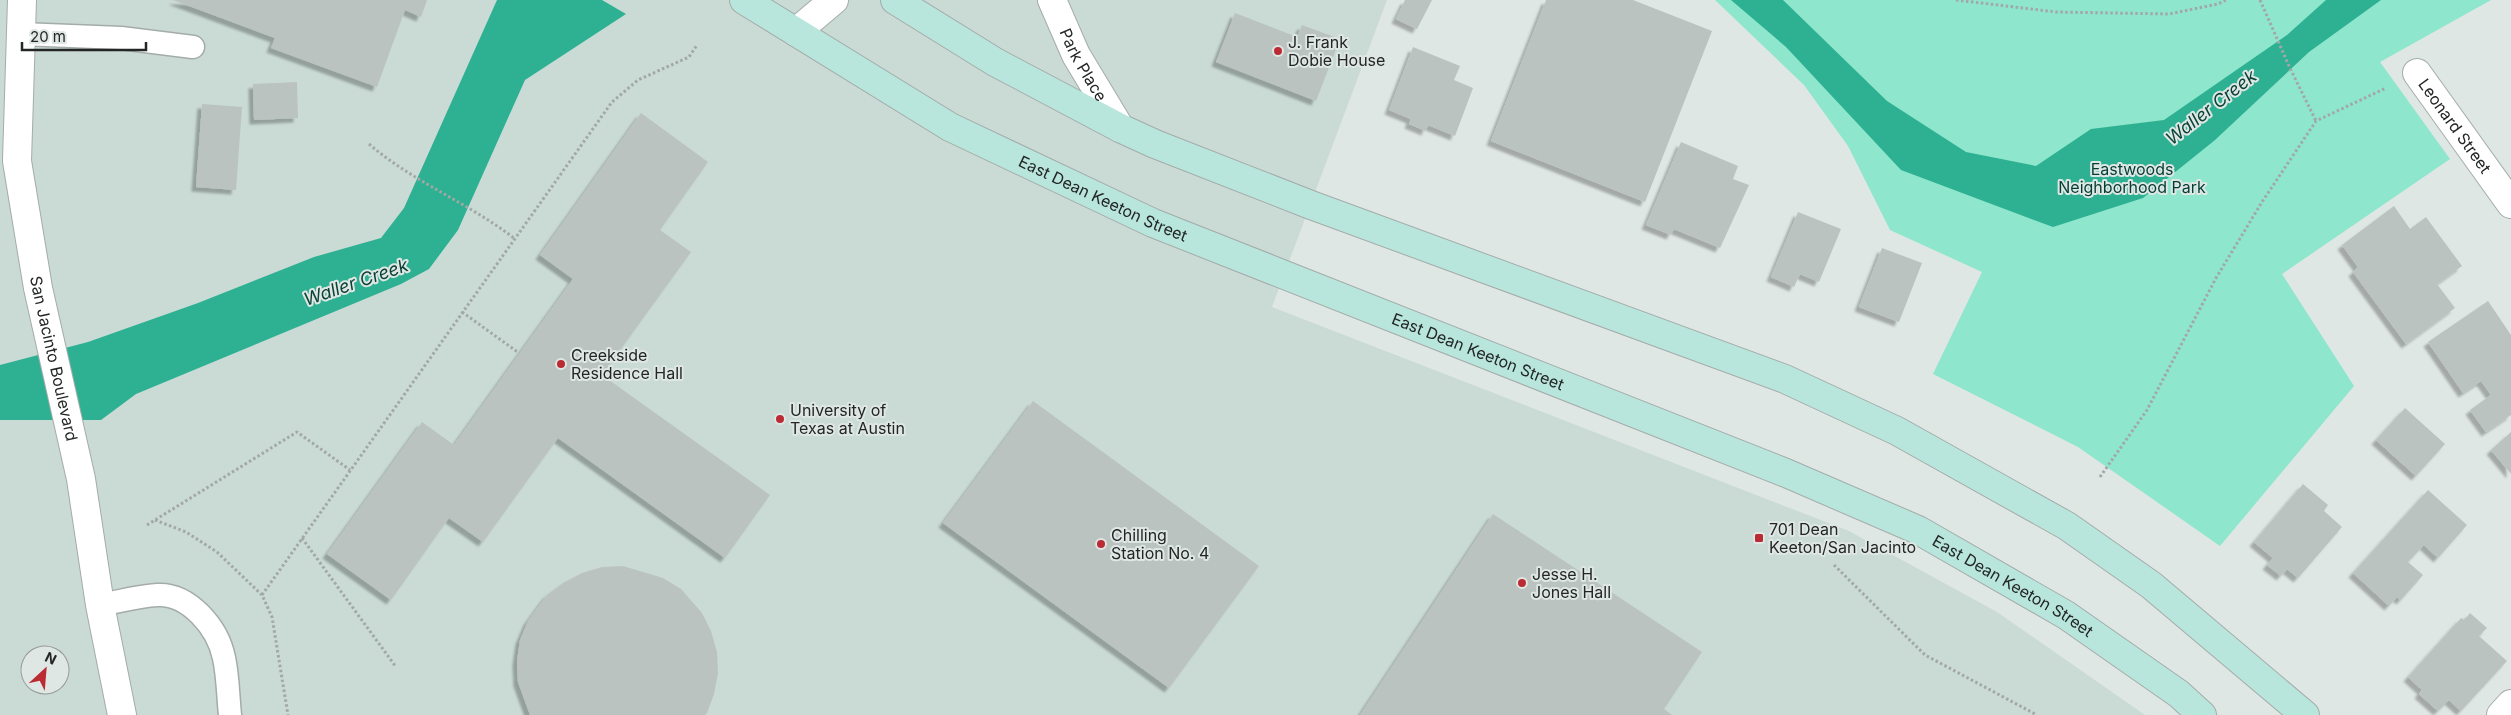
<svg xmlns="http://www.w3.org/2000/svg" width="2511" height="715" viewBox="0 0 2511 715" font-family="Inter,sans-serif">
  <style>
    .built { fill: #cadad5; fill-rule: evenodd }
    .green { fill: #8ee6cc }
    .water { fill: #2db192 }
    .building { fill: #bbc3c1; filter: url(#shadow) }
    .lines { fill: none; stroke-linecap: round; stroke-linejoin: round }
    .service-casing { stroke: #a4aca9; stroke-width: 25 }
    .minor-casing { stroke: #a4aca9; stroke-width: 30 }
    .tertiary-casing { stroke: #a4aca9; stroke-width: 30 }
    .secondary-casing { stroke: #a4aca9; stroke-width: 30 }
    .path { stroke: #a2a8a6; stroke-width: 3; stroke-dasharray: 2.5 2.5; stroke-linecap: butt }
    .service { stroke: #fff; stroke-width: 22 }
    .minor { stroke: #fff; stroke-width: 28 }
    .tertiary { stroke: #fff; stroke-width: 28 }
    .secondary { stroke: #b8e5dc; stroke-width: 28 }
    .poi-dot { fill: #bb2b33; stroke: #dfe7e4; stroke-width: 2 }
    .labels { text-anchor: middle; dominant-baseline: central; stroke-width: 4; stroke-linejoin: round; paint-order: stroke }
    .poi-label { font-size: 16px; fill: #232625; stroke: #dfe7e4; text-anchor: start }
    .street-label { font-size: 16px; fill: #232625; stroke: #dfe7e4 }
    .park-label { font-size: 16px; fill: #043d31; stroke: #dfe7e4 }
    .water-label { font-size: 18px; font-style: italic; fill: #0b4235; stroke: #dfe7e4 }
  </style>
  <defs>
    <filter id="shadow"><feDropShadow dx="-4.5" dy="4.5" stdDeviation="1" flood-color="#0004"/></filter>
  </defs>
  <rect width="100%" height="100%" fill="#dfe7e4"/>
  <path class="built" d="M0,0H1387L1272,307L1849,531L1997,612L2145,715H0ZM30,655H60V685H30Z"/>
  <path class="green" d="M1715,0H2491L2380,62L2450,159L2282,274L2354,386L2220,546L2078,447L1933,374L1982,272L1890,230L1848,146L1804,85Z"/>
  <g class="water">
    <path d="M497,0H602L626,14L525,80L458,230L429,269L401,284L136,394L101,420H0V365L88,342L198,303L314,257L381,238L404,208Z"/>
    <path d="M1731,0H1783L1887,101L1966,152L2036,166L2091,129L2164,120L2287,35L2326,0H2381L2309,52L2215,140L2143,198L2053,227L1901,170L1786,47Z"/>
  </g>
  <g class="building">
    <path d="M173,0H427L421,17L405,10L377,87L271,48L275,38Z"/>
    <path d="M1405,0H1432L1417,29L1396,19Z"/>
    <path d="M1546,0H1633L1712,31L1645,202L1491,141Z"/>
    <path d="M1235,13L1297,37L1302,25L1340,39L1316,101L1216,62Z"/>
    <path d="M1413,47L1460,66L1454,80L1473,88L1455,136L1428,125L1426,131L1409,124L1411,119L1389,110Z"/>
    <path d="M297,82L298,118L254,120L253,84Z"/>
    <path d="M202,104L242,107L236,190L196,187Z"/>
    <path d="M641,113L708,162L660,230L691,252L602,375L770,495L725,558L558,438L483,542L449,518L391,600L327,554L422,422L454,445L573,279L540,255Z"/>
    <path d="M1681,142L1738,166L1733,179L1749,185L1720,248L1674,229L1671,235L1646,225Z"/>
    <path d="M2394,206L2410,229L2426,217L2462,266L2437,284L2455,308L2406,344L2353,272L2358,267L2342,245Z"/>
    <path d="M1798,212L1841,229L1819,282L1800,274L1794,287L1771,277Z"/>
    <path d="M1882,248L1922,263L1899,322L1859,307Z"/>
    <path d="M2488,301L2511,335V415L2486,432L2470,410L2491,395L2481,381L2463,393L2428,342Z"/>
    <path d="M1033,401L1259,566L1169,688L943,523Z"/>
    <path d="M2405,408L2445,444L2416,476L2376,440Z"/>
    <path d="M2511,432V474L2491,450Z"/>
    <path d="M2303,484L2328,505L2324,511L2342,527L2298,578L2287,569L2281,576L2267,565L2273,558L2254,542Z"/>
    <path d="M2428,490L2467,525L2438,558L2424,545L2408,562L2423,575L2401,600L2397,597L2389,606L2353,573Z"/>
    <path d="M1493,514L1702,652L1664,709L1672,715H1360Z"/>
    <path d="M623,566L663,578L681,589L702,613L711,631L717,652L718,673L714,694L707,713L705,715H530L518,682L517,661L520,640L528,621L547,595L563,583L582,573L602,567Z"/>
    <path d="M2470,613L2487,628L2479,636L2507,661L2461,711L2449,700L2438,711L2419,694L2422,690L2408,677L2461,618L2464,620Z"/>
  </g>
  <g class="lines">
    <defs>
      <g id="service">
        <path d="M21,34L121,38L193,47"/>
        <path d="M100,605C118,602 138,596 157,595C189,593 218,628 224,658C228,676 228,696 230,715"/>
      </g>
      <g id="minor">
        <path id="s1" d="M1052,0L1076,55L1120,128"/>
        <path d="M796,32L834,0"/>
        <path id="s2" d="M2417,73L2511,204"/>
        <path d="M2501,715L2511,704"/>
      </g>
      <g id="tertiary">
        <path id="s3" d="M22,0L17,161L38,288L81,479L100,605L122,715"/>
      </g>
      <g id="secondary">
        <path id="s4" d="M744,0L950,127L1153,223L1786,473L1918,530L2066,615L2179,694L2202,715"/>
        <path d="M895,0L995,62L1120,128L1155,144L1311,205L1785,379L1897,431L2067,526L2151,585L2305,715"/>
      </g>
    </defs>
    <use href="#service" class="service-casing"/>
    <use href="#minor" class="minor-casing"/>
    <use href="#tertiary" class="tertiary-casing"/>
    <use href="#secondary" class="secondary-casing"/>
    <g class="path">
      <path d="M1956,0L2056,12L2169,14L2218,4L2226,0"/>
      <path d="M2260,0L2289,66L2316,121"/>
      <path d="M369,144C413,182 469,203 515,239"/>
      <path d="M462,312L519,353"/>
      <path d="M2100,477L2147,410L2216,278L2262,202L2316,121L2386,88"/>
      <path d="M155,520L186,532L217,552L262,595L272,617L288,715"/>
      <path d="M147,525L297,432L350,470"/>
      <path d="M302,538L396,667"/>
      <path d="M1834,565L1925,655L2037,715"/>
      <path d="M262,595L612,102L638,80L689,57L697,45"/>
    </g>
    <use href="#service" class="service"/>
    <use href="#minor" class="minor"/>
    <use href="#tertiary" class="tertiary"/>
    <use href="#secondary" class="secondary"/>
  </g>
  <g class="poi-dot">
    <circle cx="1278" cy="51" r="5"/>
    <circle cx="561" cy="364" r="5"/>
    <circle cx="780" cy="419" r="5"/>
    <rect x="1754" y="533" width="10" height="10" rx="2.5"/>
    <circle cx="1101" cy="544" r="5"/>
    <circle cx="1522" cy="583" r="5"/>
  </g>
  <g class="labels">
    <g class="poi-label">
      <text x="1288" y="42">J. Frank<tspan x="1288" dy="18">Dobie House</tspan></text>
      <text x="571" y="355">Creekside<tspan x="571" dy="18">Residence Hall</tspan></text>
      <text x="790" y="410">University of<tspan x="790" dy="18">Texas at Austin</tspan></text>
      <text x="1769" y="529">701 Dean<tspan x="1769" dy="18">Keeton/San Jacinto</tspan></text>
      <text x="1111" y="535">Chilling<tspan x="1111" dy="18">Station No. 4</tspan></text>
      <text x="1532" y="574">Jesse H.<tspan x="1532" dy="18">Jones Hall</tspan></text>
    </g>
    <g class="street-label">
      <text stroke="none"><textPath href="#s1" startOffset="72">Park Place</textPath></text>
      <text stroke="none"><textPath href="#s2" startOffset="65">Leonard Street</textPath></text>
      <text stroke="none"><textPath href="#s4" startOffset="411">East Dean Keeton Street</textPath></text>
      <text stroke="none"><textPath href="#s4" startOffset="816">East Dean Keeton Street</textPath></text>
      <text stroke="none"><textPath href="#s3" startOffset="362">San Jacinto Boulevard</textPath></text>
      <text stroke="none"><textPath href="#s4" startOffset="1401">East Dean Keeton Street</textPath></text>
    </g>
    <g class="park-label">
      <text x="2132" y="169">Eastwoods<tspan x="2132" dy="18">Neighborhood Park</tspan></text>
    </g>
    <g class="water-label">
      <text transform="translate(2211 107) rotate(-38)">Waller Creek</text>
      <text transform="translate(356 282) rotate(-19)">Waller Creek</text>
    </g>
  </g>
  <g transform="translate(45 670) rotate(26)"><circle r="24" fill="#dfe7e4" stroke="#949a98"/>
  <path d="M0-4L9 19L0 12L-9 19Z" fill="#bb2b33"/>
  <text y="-8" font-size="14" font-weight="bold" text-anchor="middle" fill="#232625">N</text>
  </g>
  <path d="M22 42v8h124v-8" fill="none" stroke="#232625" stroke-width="2.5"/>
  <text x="30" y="42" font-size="15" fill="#232625" stroke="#dfe7e4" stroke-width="4" paint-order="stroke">20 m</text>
</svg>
